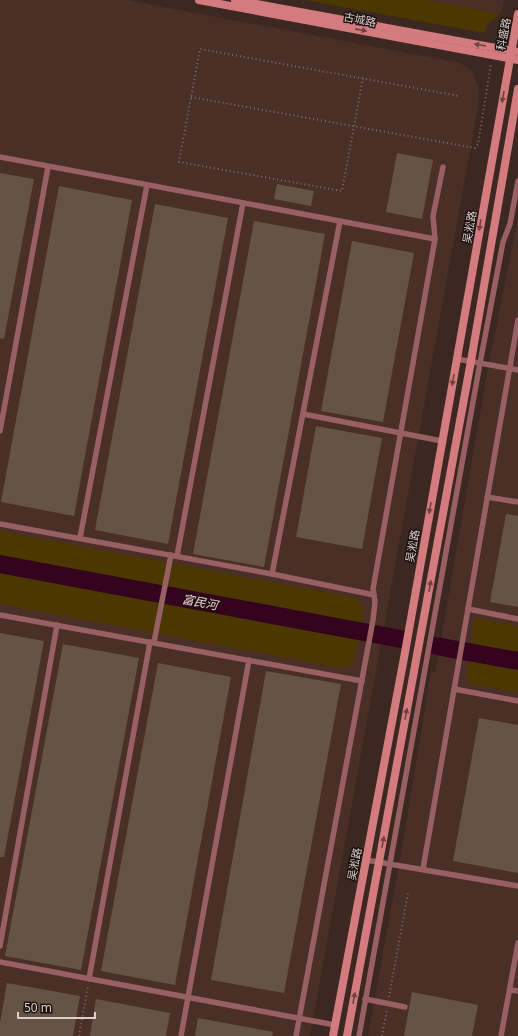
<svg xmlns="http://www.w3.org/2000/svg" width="518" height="1036" viewBox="0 0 518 1036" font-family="'Noto Sans','Noto Sans SC',sans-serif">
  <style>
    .built { fill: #4a2f26 }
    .green { fill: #4b3700 }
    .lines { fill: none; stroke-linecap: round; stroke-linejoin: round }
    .river { stroke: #34031d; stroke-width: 18 }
    .building { fill: #655445 }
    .path { stroke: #7e6c66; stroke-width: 2; stroke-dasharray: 1 3; stroke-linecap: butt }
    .lane { stroke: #986063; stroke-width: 5.5 }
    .secondary { stroke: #d47b80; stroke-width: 8 }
    .oneway { fill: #6f4242 }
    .labels { text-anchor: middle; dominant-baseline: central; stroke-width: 3; stroke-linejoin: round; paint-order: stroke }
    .street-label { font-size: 11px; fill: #ddd0cb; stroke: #1c1310 }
    .water-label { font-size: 12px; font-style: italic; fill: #f8ccdd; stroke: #1c1310 }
  </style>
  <rect width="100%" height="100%" fill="#3c2821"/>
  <g class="built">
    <path d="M0,0H127L460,63L472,71L479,88L478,107L310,1036H0Z"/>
    <path d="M425,0H504L501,14Z"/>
    <path d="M518,218V1036H368L402,848L431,672L435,673L487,374Z"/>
  </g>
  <g class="green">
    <path d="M305,0H425L501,14L488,24L484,33Z"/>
    <path d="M0,531L356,598L360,602L363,613L355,658L349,666L340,668L0,604Z"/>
    <path d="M477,618L518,626V692L470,684L466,677L474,633L470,632Z"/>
  </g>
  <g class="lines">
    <g class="river">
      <path d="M0,564L401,639"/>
      <path d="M436,646L518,661"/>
    </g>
  </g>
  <g class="building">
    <path d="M397,153L433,160L422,219L386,212Z"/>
    <path d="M0,173L34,179L4,339L0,338Z"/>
    <path d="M277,184L314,191L311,206L274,199Z"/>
    <path d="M59,186L132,200L74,516L1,502Z"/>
    <path d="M155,204L228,218L168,544L95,530Z"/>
    <path d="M254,221L325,234L264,567L193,554Z"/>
    <path d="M352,241L414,253L383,422L321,411Z"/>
    <path d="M316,426L382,438L362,549L296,537Z"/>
    <path d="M506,514L518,516V607L490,602Z"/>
    <path d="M0,633L44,641L4,857H0Z"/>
    <path d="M63,644L139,658L81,970L5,956Z"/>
    <path d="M158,663L231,677L175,985L101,971Z"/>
    <path d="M266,671L341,684L284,993L211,980Z"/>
    <path d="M479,718L518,725V873L453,861Z"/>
    <path d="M7,983L80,996L73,1036H0V1023Z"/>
    <path d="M412,992L478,1005L472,1036H404Z"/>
    <path d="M96,999L170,1013L166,1036H90Z"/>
    <path d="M198,1018L273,1032L272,1036H195Z"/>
  </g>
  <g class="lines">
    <g class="path">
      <path d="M363,78L342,191L179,162L200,49L459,96"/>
      <path d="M191,97L475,148L478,144L491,64"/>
      <path d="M389,997L408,893"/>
      <path d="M79,1036L88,986"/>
      <path d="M382,1036L387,1010"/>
    </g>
    <g class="lane">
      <path d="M0,157L435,239"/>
      <path d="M457,359L518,370"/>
      <path d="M303,414L442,441"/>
      <path d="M0,431L48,167"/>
      <path d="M487,497L518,502"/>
      <path d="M0,524L272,574L374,595"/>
      <path d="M80,538L147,185"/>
      <path d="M177,556L243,203"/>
      <path d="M272,574L340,221"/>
      <path d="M468,609L518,619"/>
      <path d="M0,615L362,681"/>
      <path d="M154,642L171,555"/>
      <path d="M454,689L518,701"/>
      <path d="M366,860L518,886"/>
      <path d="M423,869L518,320"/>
      <path d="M0,946L57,625"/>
      <path d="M0,962L335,1025"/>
      <path d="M89,979L150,642"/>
      <path d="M510,990L518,991"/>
      <path d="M365,999L405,1007"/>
      <path d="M181,1036L249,660"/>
      <path d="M296,1036L373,620L375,602L373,589L435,239L433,216L443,167"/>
      <path d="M359,1036L480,363L503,242L510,224L518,181"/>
      <path d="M501,1036L518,943"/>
    </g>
    <g class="secondary">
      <path d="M199,0L518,60"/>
      <path d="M235,0L518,52"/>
      <path d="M333,1036L404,658L518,14"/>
      <path d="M347,1036L471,361L518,89"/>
    </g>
  </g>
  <defs><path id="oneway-solid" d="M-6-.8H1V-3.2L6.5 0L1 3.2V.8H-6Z"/></defs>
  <g class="oneway">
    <use href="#oneway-solid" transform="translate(361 30) rotate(11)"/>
    <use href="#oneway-solid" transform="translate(480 45) rotate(-170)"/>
    <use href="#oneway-solid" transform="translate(503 97) rotate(100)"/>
    <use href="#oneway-solid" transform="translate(480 225) rotate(100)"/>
    <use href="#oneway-solid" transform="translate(453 380) rotate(100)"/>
    <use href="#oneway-solid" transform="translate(430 508) rotate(100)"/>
    <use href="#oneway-solid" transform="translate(430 586) rotate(-80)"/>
    <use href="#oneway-solid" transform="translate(406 714) rotate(-80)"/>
    <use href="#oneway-solid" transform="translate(383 842) rotate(-80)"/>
    <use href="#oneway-solid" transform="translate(354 998) rotate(-80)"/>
  </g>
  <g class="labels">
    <g class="street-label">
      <text transform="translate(360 19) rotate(11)">古城路</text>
      <text transform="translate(503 34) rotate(-79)">科盛路</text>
      <text transform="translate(469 227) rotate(-80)">吴淞路</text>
      <text transform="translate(412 546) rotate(-80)">吴淞路</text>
      <text transform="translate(354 864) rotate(-79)">吴淞路</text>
    </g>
    <g class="water-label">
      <text transform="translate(200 602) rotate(11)">富民河</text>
    </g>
  </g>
  <path d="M18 1012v6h77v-6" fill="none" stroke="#ddd0cb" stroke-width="2"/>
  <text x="24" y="1012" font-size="12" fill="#ddd0cb" stroke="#1c1310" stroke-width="3" paint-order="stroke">50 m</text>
</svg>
